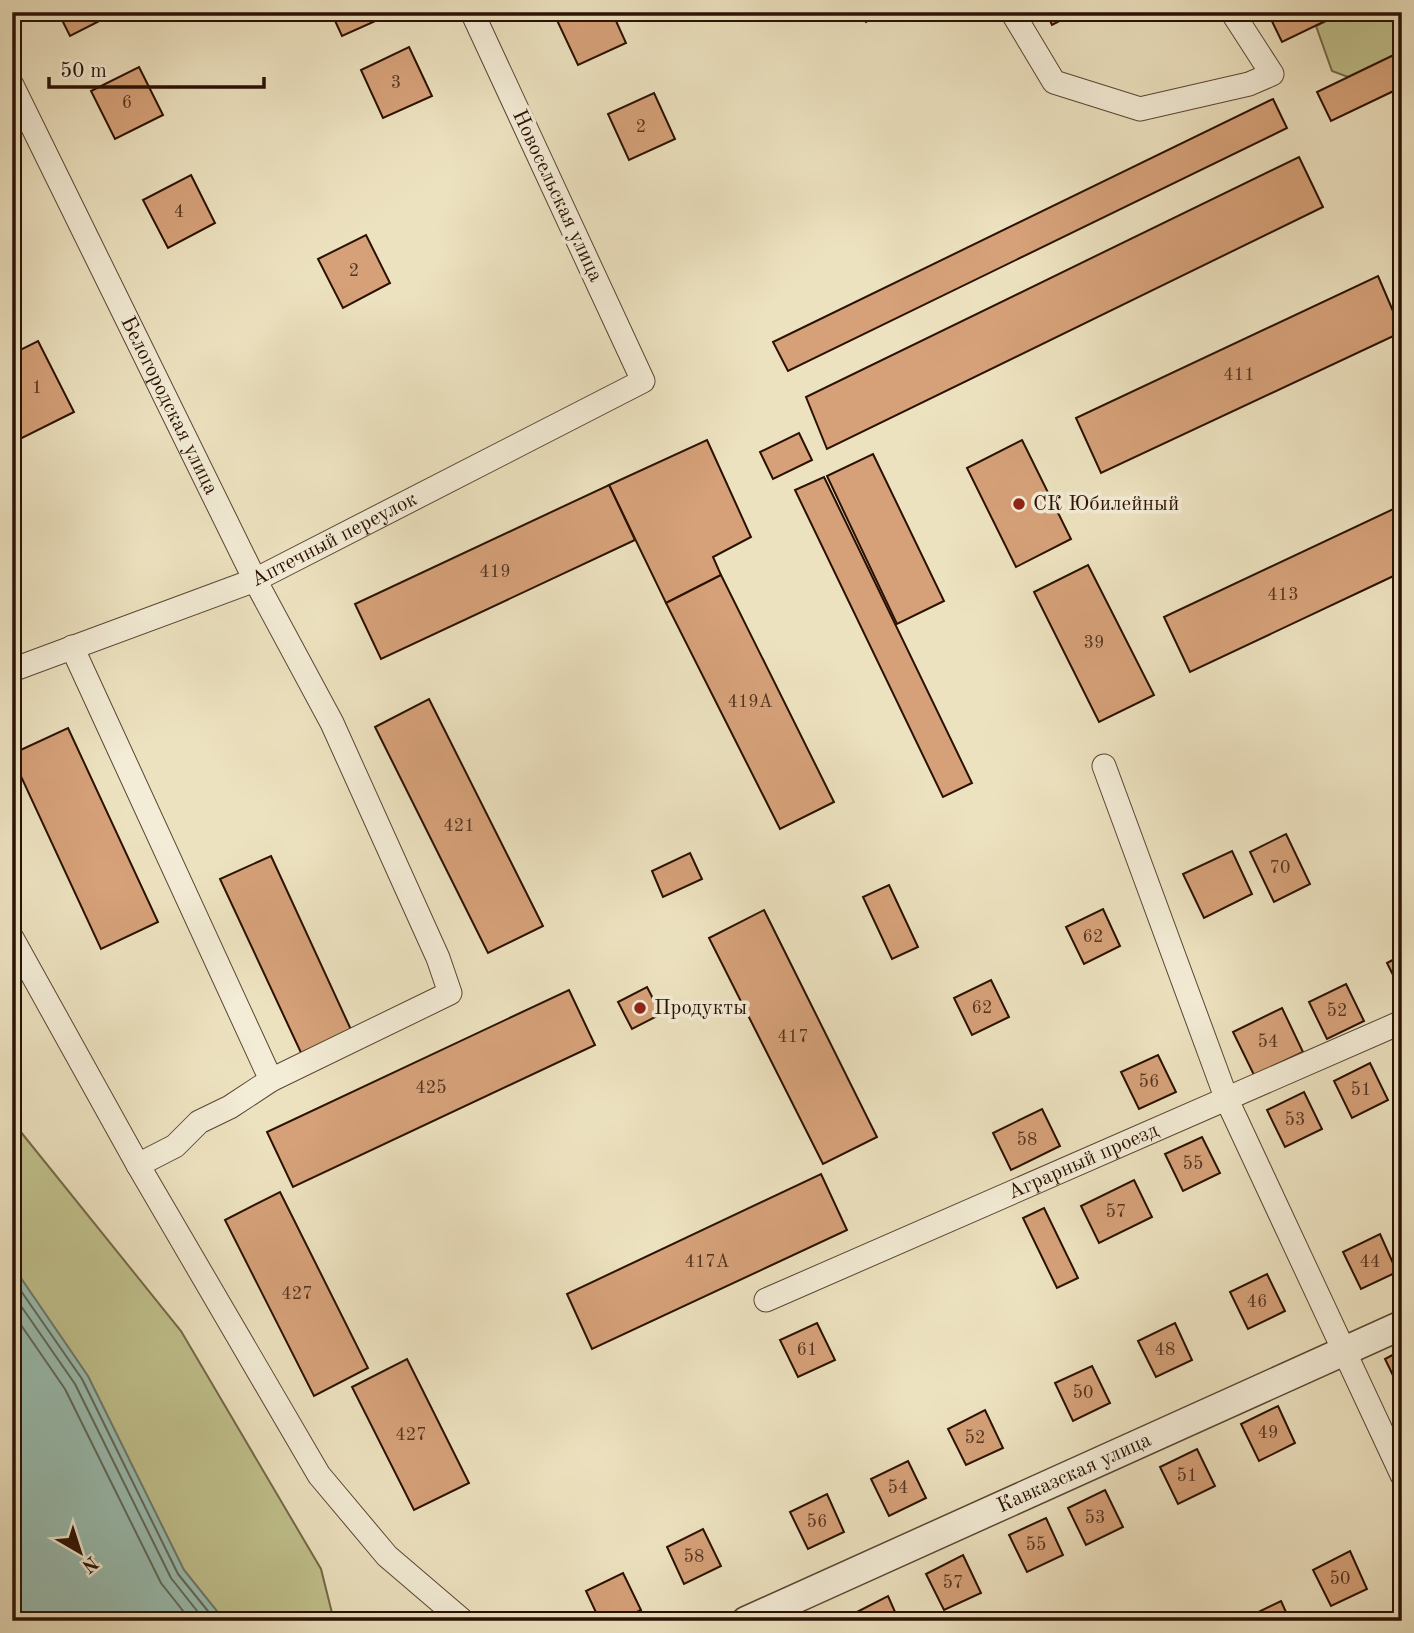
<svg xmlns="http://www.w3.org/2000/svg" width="1414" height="1633" viewBox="0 0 1414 1633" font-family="'Old Standard TT',serif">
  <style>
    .green { fill: #c0c18d; stroke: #756948; stroke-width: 2 }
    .water { fill: #99beb2; stroke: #6d796c; stroke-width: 2 }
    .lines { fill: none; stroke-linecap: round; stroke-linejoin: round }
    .shore { stroke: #62685a; stroke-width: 2 }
    .building { fill: #d6a179; stroke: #2a1103; stroke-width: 2 }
    .minor-casing { stroke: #5b4532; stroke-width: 25 }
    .tertiary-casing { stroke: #5b4532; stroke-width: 31 }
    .minor { stroke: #f3ecd6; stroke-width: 23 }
    .tertiary { stroke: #f3ecd6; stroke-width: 28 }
    .poi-dot { fill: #8f2418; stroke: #f3ecd6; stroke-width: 2.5 }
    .labels { text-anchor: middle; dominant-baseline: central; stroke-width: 7; stroke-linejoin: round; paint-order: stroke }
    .number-label { font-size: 18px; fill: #553520 }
    .street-label { font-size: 21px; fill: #2a1103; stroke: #f3ecd6 }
    .poi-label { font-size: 21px; fill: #2a1103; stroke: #f3ecd6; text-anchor: start }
  </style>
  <rect width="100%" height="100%" fill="#ede2c0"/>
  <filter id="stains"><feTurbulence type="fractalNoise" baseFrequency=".00286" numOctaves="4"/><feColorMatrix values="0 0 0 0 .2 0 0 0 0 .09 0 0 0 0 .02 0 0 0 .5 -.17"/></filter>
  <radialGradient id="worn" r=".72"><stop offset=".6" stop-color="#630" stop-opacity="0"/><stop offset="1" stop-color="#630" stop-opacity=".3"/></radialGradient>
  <g class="green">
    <path d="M1344,12H1402V51L1348,77L1332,71L1316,26Z"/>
    <path d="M12,1121L181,1331L321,1569L334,1621H183L12,1341Z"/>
  </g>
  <path class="water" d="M12,1265L88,1376L184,1570L225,1621H12Z"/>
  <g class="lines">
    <g class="shore">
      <path d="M12,1278L82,1379L178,1574L216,1621"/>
      <path d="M12,1293L75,1384L171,1578L205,1621"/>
      <path d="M12,1312L65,1389L161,1583L191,1621"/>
    </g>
  </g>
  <g class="building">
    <path d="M58,12H117L70,36Z"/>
    <path d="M331,12H390L391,14L342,36Z"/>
    <path d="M564,12H612L626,43L578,65L555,16Z"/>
    <path d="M861,12H885L866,22Z"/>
    <path d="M1046,12H1077L1052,25Z"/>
    <path d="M1270,12H1344L1282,42L1268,13Z"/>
    <path d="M409,47L432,96L383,118L361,70Z"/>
    <path d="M1402,51V87L1331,121L1317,92Z"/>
    <path d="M139,67L163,115L115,139L91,91Z"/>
    <path d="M654,93L675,139L629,160L608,114Z"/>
    <path d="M1273,99L1287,128L788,371L773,342Z"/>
    <path d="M1299,157L1323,207L827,449L806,397Z"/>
    <path d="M191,175L215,223L168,248L143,200Z"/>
    <path d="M366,235L390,283L343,308L318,259Z"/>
    <path d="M1378,276L1402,332L1101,473L1076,418Z"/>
    <path d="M38,341L74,412L12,443V354Z"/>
    <path d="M799,433L812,460L773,479L760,452Z"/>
    <path d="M707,440L751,537L713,557L721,575L666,603L609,485Z"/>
    <path d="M1022,440L1071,539L1016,567L967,468Z"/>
    <path d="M873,454L944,601L897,624L827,476Z"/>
    <path d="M824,477L972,783L943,797L795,490Z"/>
    <path d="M609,485L635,540L381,659L355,604Z"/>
    <path d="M1402,505V572L1190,672L1164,617Z"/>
    <path d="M1088,565L1154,695L1099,722L1034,592Z"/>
    <path d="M721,575L834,802L780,829L666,603Z"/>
    <path d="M429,699L543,926L488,953L375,727Z"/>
    <path d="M68,728L158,922L101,949L12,757V754Z"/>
    <path d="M1286,834L1310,884L1274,902L1250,852Z"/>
    <path d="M1232,851L1252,894L1204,918L1183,874Z"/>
    <path d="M690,853L702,879L663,897L652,871Z"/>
    <path d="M271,856L353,1034L303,1057L220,879Z"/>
    <path d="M889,885L918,947L892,959L863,897Z"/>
    <path d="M1103,909L1120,946L1084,964L1066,927Z"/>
    <path d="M764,910L877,1137L823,1164L709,938Z"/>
    <path d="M1402,955V993L1387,963Z"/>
    <path d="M991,980L1009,1017L972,1035L954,998Z"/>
    <path d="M1346,984L1364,1021L1327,1039L1309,1002Z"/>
    <path d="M647,987L661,1014L632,1029L618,1002Z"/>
    <path d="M569,990L595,1045L293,1187L267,1132Z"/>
    <path d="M1282,1008L1303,1052L1254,1075L1233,1032Z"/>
    <path d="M1158,1055L1176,1092L1139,1109L1121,1072Z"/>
    <path d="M1370,1063L1388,1100L1352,1118L1334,1081Z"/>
    <path d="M1304,1092L1322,1129L1285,1147L1267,1110Z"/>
    <path d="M1042,1109L1060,1146L1011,1170L993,1133Z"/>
    <path d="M1202,1137L1220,1173L1183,1191L1165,1154Z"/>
    <path d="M821,1174L847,1230L592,1349L567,1294Z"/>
    <path d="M1134,1180L1152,1217L1099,1243L1081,1206Z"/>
    <path d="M280,1192L368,1368L314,1396L225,1220Z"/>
    <path d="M1044,1208L1078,1278L1057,1288L1023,1218Z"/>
    <path d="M1380,1234L1397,1272L1361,1289L1343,1252Z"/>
    <path d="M1267,1274L1285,1311L1248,1329L1230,1292Z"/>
    <path d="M817,1323L835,1360L798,1377L780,1340Z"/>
    <path d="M1175,1323L1192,1360L1156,1377L1138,1341Z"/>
    <path d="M1402,1350V1394L1385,1359Z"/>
    <path d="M407,1359L469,1483L414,1510L352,1387Z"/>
    <path d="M1092,1366L1110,1403L1073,1421L1055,1383Z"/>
    <path d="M1278,1406L1295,1443L1259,1461L1241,1424Z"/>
    <path d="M985,1410L1003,1448L966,1465L948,1429Z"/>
    <path d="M1197,1449L1215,1486L1178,1504L1160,1467Z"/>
    <path d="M908,1461L926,1498L889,1516L871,1479Z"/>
    <path d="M1105,1490L1123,1527L1086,1545L1068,1508Z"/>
    <path d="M827,1494L844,1532L808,1549L790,1512Z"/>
    <path d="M1046,1518L1063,1555L1027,1572L1009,1535Z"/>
    <path d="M703,1529L721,1566L684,1584L667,1547Z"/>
    <path d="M1350,1551L1367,1589L1331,1606L1313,1570Z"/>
    <path d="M963,1555L981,1593L944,1610L926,1574Z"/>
    <path d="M623,1573L641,1610L618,1621H600L586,1591Z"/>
    <path d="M888,1596L899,1621H854L851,1615Z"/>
    <path d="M1281,1601L1290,1621H1245L1244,1619Z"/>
  </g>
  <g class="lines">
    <defs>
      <g id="minor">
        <path d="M1012,12L1054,82L1140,109L1249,84L1272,74L1232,12"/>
        <path id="s1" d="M12,85L255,580L332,723L438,958L450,993L271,1080L230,1107L199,1122L175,1146L138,1165"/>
        <path d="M72,647L271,1080"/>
        <path id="s2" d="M12,670L255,580L643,381L472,12"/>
        <path d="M1104,766L1227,1100L1402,1475"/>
        <path d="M12,938L138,1165L319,1475L387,1556L463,1621"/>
        <path id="s3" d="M766,1300L1402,1022"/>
      </g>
      <g id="tertiary">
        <path id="s4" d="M746,1621L1402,1325"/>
      </g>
    </defs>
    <use href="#minor" class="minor-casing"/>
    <use href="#tertiary" class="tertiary-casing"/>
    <use href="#minor" class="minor"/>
    <use href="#tertiary" class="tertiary"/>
  </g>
  <g class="poi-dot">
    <circle cx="1019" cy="504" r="7"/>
    <circle cx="640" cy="1008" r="7"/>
  </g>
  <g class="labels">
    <g class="number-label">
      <text x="396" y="83">3</text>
      <text x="127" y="103">6</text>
      <text x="641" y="127">2</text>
      <text x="179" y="212">4</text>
      <text x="354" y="271">2</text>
      <text x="1239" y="375">411</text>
      <text x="37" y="388">1</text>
      <text x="495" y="572">419</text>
      <text x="1283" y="595">413</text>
      <text x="1094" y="643">39</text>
      <text x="750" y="702">419А</text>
      <text x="459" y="826">421</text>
      <text x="1280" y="868">70</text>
      <text x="1093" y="937">62</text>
      <text x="982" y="1008">62</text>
      <text x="1337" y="1011">52</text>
      <text x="793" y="1037">417</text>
      <text x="1268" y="1042">54</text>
      <text x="1149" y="1082">56</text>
      <text x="431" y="1088">425</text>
      <text x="1361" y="1090">51</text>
      <text x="1295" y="1120">53</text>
      <text x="1027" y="1140">58</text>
      <text x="1193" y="1164">55</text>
      <text x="1116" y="1212">57</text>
      <text x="707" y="1262">417А</text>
      <text x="1370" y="1262">44</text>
      <text x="297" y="1294">427</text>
      <text x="1257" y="1302">46</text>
      <text x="807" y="1350">61</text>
      <text x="1165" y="1350">48</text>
      <text x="1083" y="1393">50</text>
      <text x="1268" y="1433">49</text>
      <text x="411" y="1435">427</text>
      <text x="975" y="1438">52</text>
      <text x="1187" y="1476">51</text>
      <text x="898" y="1488">54</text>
      <text x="1095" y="1518">53</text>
      <text x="817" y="1522">56</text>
      <text x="1036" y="1545">55</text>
      <text x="694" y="1557">58</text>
      <text x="1340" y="1579">50</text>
      <text x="953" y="1583">57</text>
    </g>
    <g class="street-label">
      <text transform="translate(557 196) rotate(65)">Новосельская улица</text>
      <text stroke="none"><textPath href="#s1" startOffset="357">Белогородская улица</textPath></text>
      <text stroke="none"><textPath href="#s2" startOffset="348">Аптечный переулок</textPath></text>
      <text stroke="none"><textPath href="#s3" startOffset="346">Аграрный проезд</textPath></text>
      <text stroke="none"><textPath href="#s4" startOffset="360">Кавказская улица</textPath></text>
    </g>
    <g class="poi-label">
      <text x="1033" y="504">СК Юбилейный</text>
      <text x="654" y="1008">Продукты</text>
    </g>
  </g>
  <rect width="1414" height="1633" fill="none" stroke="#ede2c0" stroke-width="42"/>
  <rect x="14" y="14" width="1386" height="1605" fill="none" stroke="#2a1103" stroke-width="3.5"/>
  <rect x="21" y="21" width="1372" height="1591" fill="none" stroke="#2a1103" stroke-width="2"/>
  <g transform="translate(80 1552) rotate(141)" stroke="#f3ecd6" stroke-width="5" paint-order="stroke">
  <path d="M0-5L12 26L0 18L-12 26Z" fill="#2a1103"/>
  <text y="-10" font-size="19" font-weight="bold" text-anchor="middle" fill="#2a1103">N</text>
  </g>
  <path d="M49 77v10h215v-10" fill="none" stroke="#2a1103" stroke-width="3.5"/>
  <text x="60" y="77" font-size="21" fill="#2a1103" stroke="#f3ecd6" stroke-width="5" paint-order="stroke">50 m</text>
  <rect width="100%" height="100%" filter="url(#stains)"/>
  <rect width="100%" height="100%" fill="url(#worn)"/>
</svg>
